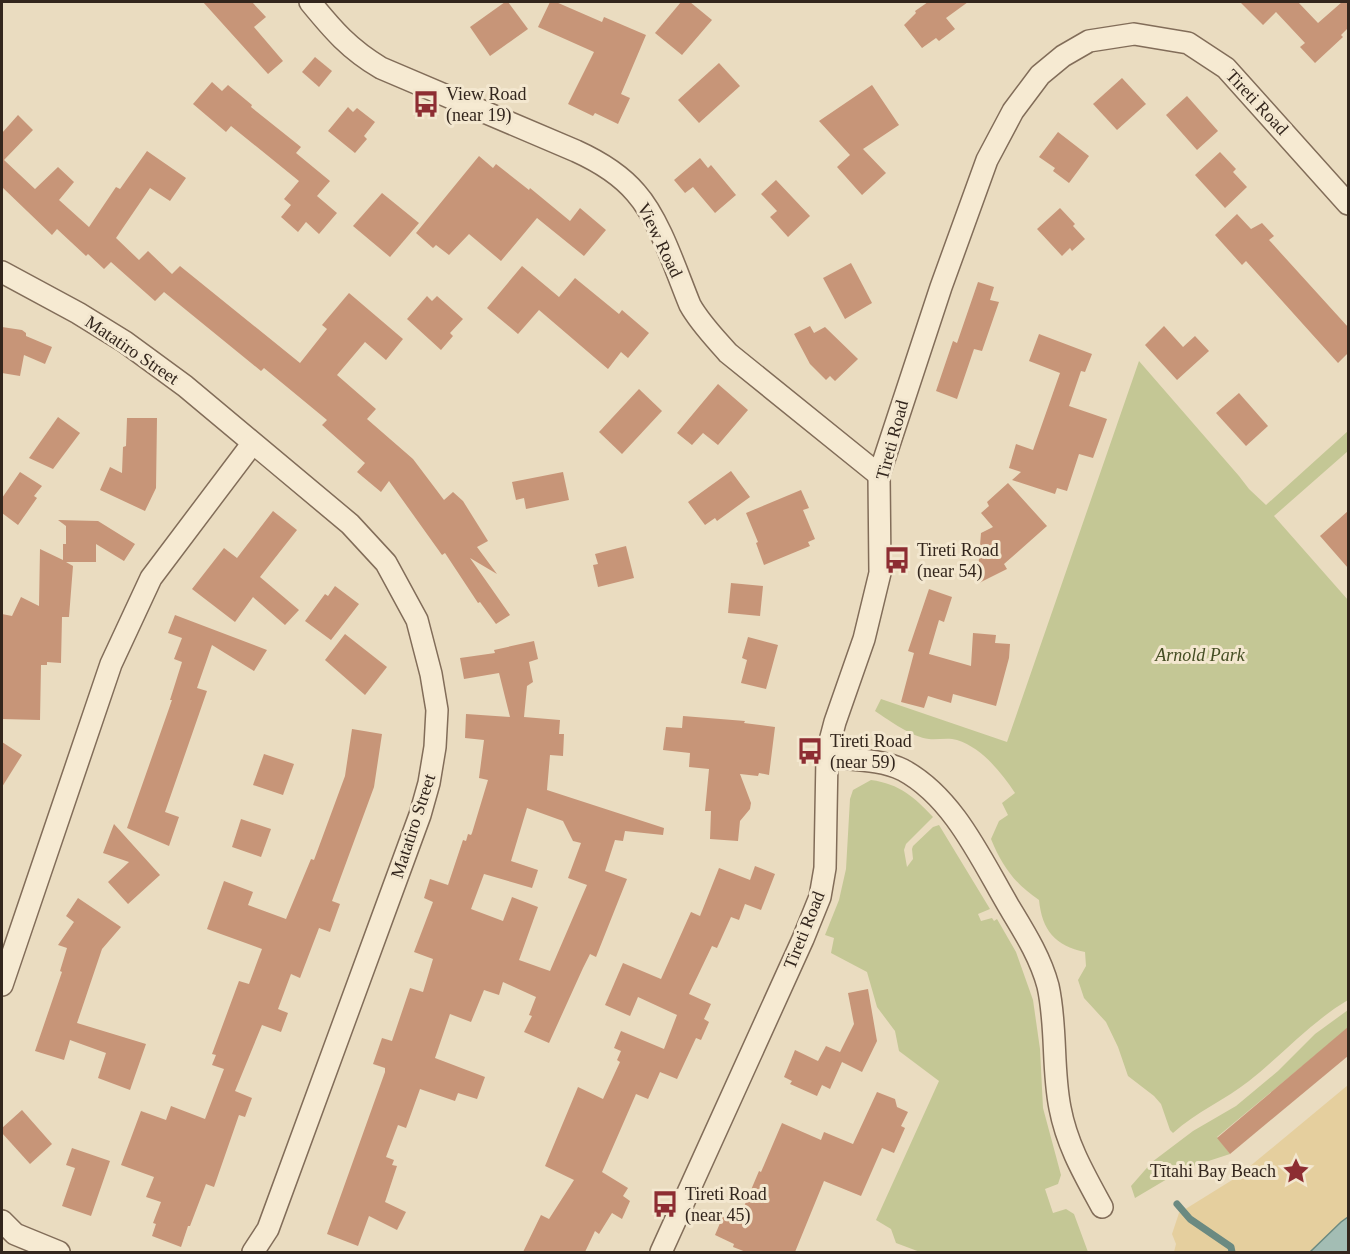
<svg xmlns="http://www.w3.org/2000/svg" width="1350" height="1254" viewBox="0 0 1350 1254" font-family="'Times New Roman',serif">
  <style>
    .green { fill: #c4c795 }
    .sand { fill: #e5cf9e }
    .water { fill: #a3bdb4; stroke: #6b8a81; stroke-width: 1.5 }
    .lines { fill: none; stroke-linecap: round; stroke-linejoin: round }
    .stream { stroke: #6b8a81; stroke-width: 7 }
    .building { fill: #c79578; fill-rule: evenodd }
    .street-casing { stroke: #826d59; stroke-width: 24 }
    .street { stroke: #f6ead2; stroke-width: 21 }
    .labels { text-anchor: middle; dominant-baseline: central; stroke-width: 6; stroke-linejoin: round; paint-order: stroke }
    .poi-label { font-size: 18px; fill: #33261d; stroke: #f3e7cf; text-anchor: start }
    .street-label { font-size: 18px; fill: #33261d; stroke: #f3e7cf }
    .park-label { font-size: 18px; font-style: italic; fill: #454e24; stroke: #f3e7cf }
  </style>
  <rect width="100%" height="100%" fill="#eadcc0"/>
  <g class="green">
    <path d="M1139,361L1239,476L1249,489L1266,505L1348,431V451L1274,516L1348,600V1000C1311,1022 1283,1054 1249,1081C1225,1100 1196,1112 1173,1133L1170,1130L1161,1104L1154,1096L1128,1076L1118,1047L1106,1022L1084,998L1078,980L1086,966L1085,952C1055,946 1042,930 1039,900C1015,884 1002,866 991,839L999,821L1008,815L1002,803L1015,793C1001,772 982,748 957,740C948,737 938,740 929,739C912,737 890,721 875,711L881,699L1007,742Z"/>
    <path d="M871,780C900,784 914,797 933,817L906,844L904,850L907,867L913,859L912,849L913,846L933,827L939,825L990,909L978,914L981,921L992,918L994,921L997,919L1016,952L1033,1000L1040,1049L1043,1108L1061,1175L1058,1184L1045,1189L1053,1213L1066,1209L1074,1214L1088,1252H920L896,1243L891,1229L876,1220L939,1081L899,1051L895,1031L877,1007L867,972L831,953L834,938L825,935L839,900L846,869L850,799L853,790Z"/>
    <path d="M1348,1010V1028L1217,1137L1230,1154L1184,1169L1135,1198L1131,1186L1152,1162L1193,1131L1236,1106L1278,1071L1315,1034Z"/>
  </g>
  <path class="sand" d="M1348,1085V1252H1174L1176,1244L1172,1234L1179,1213L1237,1177Z"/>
  <path class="water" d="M1348,1217V1252H1310L1341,1222Z"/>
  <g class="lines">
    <path class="stream" d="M1177,1204L1190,1219L1231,1247L1232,1252"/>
  </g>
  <g class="building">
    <path d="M203,2H252L266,17L254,27L283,61L268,74Z"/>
    <path d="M505,2H508L528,29L490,56L470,27Z"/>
    <path d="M550,2H556L602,22L604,17L646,35L621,94L630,98L618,124L595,113L593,116L568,104L594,52L538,27Z"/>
    <path d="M681,2H690L712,20L682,55L655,33Z"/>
    <path d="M928,2H968L946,18L955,29L939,41L936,38L922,48L904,25L916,13L915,11Z"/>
    <path d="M1240,2H1298L1318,23L1342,2H1348V28L1341,35L1343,37L1315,63L1300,47L1305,43L1276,12L1263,25Z"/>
    <path d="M315,57L332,71L319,87L302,72Z"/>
    <path d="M719,63L740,86L699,123L678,100Z"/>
    <path d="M1122,78L1146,104L1117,130L1093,104Z"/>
    <path d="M212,82L222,91L228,85L252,105L251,107L301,147L296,153L330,181L317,196L337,213L319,234L306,222L298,232L281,217L291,205L284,199L299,181L231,126L226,132L193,104Z"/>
    <path d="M872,85L899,125L863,149L886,173L862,195L837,167L850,155L819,121Z"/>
    <path d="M1187,96L1218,131L1197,150L1166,115Z"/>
    <path d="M348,107L353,112L357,108L375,122L364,136L367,139L355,153L328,131Z"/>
    <path d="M18,115L33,130L4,160L35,189L58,167L74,182L59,200L89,227L116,187L120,189L147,151L186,178L170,201L150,188L116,238L139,260L148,251L172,274L180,266L300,363L327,329L322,325L349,293L403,339L386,360L365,342L337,375L376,409L367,419L413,459L444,500L453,492L463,501L488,541L477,547L497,574L470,558L510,615L496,624L480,602L478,603L445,553L442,555L389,481L381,492L357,472L365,463L322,425L327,420L264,368L261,371L164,292L155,301L111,262L104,269L88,254L86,256L57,229L52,235L2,187V133Z"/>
    <path d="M1058,132L1089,156L1069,183L1053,171L1055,168L1039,157Z"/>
    <path d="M1220,152L1236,169L1233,172L1247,187L1225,208L1195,175Z"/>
    <path d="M479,156L493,168L496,164L529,190L530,188L570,221L580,208L606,230L584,256L537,218L501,261L469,234L449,255L436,245L433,248L416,233Z"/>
    <path d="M700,158L708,168L711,165L736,195L715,213L693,187L685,193L674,180Z"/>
    <path d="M776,180L810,216L788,237L770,217L777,211L761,194Z"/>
    <path d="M382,193L419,223L390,257L353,226Z"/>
    <path d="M1060,208L1075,224L1073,226L1085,239L1072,251L1070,248L1062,256L1037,229Z"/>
    <path d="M1237,214L1251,229L1262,223L1274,236L1269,240L1348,327V353L1338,363L1246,261L1242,265L1215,235Z"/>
    <path d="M851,263L872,303L845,319L823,278Z"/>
    <path d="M522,266L559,297L575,278L619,314L622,310L649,333L628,358L621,352L608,369L539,310L518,334L487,308Z"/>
    <path d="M978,282L994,287L990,300L999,302L982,351L974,349L957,399L936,391L953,341L957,343Z"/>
    <path d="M427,296L432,301L437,296L463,319L450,333L453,336L441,350L407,319Z"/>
    <path d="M810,326L814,333L825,327L858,359L835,381L830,376L826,380L810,364L794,334Z"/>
    <path d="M1164,326L1183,347L1195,336L1209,351L1177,380L1145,345Z"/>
    <path d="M2,327L22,330L26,333V336L52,347L45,364L24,355L20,376L2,373Z"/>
    <path d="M1039,334L1092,354L1085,372L1081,371L1069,406L1107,419L1093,458L1079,454L1067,491L1057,488L1055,494L1012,480L1021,472L1009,468L1016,444L1033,450L1060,373L1029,361Z"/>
    <path d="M718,384L748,410L718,445L703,433L692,445L677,433Z"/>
    <path d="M639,389L662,411L622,454L599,432Z"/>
    <path d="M1239,393L1268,426L1246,446L1216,413Z"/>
    <path d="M58,417L80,433L53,469L29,458Z"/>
    <path d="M127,418H157L156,488L145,511L100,490L110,467L122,473L123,447L126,446Z"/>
    <path d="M731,471L750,497L717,521L715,518L705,525L688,502Z"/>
    <path d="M20,472L42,486L34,496L37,498L18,525L2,513V498Z"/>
    <path d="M563,472L569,500L526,509L524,498L516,500L512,482Z"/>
    <path d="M1008,483L1047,526L1004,564L1007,569L977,584L981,533L993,527L981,513L989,506L987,502Z"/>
    <path d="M801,490L809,508L803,510L815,539L808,542L810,546L764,565L756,543L758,542L746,513Z"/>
    <path d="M273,511L297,530L260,577L299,610L285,625L253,597L235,622L192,589L224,548L237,558Z"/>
    <path d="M1348,511V568L1320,536Z"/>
    <path d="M58,520L98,521L135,544L124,561L96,544V562H66L73,566L69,617H62L61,663L47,662V665H41L40,720L2,719V614L12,616L21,597L39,606L40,549L63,560V544H66V526Z"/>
    <path d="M626,546L634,578L598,587L593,565L598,564L595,554Z"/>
    <path d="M731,583L763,586L760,616L728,613Z"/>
    <path d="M335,586L359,604L331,640L305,621L325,594L328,596Z"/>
    <path d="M929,589L952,597L944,622L939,620L929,654L971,666L973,633L996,635L995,643L1010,644L1009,658L996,706L953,694L951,703L928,696L924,708L901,702L914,653L908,651Z"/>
    <path d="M175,615L267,650L254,671L212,645L197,688L207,691L165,812L179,817L169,846L127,828L172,700H170L182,662L174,659L182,638L168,633Z"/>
    <path d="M345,634L387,667L365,695L325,660Z"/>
    <path d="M748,637L778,645L766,689L741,683L747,660L742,658Z"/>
    <path d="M534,641L538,659L529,662L533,682L527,686L524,717L560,720L559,734H564L563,756L550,755L547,790L664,828L663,835L625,831L623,841L615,840L605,871L627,879L596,957L590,954L583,968L549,1043L524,1032L532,1016L529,1015L536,997L503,982L499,995L484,990L471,1022L450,1014L435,1058L485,1077L477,1099L458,1093L455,1101L420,1089L406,1128L398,1125L386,1157L394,1160L392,1165L397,1166L385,1202L406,1212L397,1230L369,1216L358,1246L327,1234L385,1072V1068L373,1064L382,1038L392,1041L410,988L423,992L433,959L414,952L433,902L424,898L430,879L448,885L463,840L466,841L468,834L471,835L472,833L488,780L479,778L484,740L465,738L466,714L510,717L499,673L464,679L460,658L495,653L494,650ZM527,808L563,821L573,841L581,843L568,878L587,885L550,971L519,960L538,907L512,897L503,921L471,909L484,874L532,888L538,870L511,861Z"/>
    <path d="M683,716L745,721L744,723L775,727L769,775L759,773L758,776L740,774L751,803L750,809L740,821L738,841L710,839L711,811H705L709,769L689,767L690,753L663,750L666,727L682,728Z"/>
    <path d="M352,729L382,734L374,787L332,901L340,904L330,932L319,928L300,978L291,974L278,1009L288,1013L281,1032L262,1025L235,1091L252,1098L245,1117L239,1115L214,1187L206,1184L190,1226H188L181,1247L152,1236L156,1224L153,1223L161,1202L146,1197L154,1177L121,1165L141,1111L166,1120L171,1106L205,1119L224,1069L212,1065L216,1055L212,1054L239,981L249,984L262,949L207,929L224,881L253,892L248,905L286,919L311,859L314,860L345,776Z"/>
    <path d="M2,742L22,755L2,787Z"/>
    <path d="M264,754L294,764L283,795L253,785Z"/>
    <path d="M241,819L271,829L261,857L232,847Z"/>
    <path d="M114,824L160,875L128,904L108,882L129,862L103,853Z"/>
    <path d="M755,866L775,874L761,910L745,904L739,920L731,917L717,948L712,946L689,994L711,1004L704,1019L709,1022L701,1040L696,1038L677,1079L660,1072L648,1099L636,1094L602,1172L628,1188L623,1196L630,1201L622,1219L612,1213L599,1234L595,1231L585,1252H523L541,1215L549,1219L574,1180L545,1166L578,1087L603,1099L620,1062L617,1060L621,1051L614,1048L621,1031L664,1049L677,1015L638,997L630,1016L605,1005L623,963L661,979L691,912L700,916L719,868L750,880Z"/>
    <path d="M78,898L121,927L102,949L77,1023L146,1044L130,1090L98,1078L106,1053L70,1040L64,1060L35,1051L62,972L60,971L67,948L58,945L74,922L66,916Z"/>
    <path d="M868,989L877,1041L862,1072L842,1062L830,1089L822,1085L817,1096L790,1084L792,1081L784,1077L795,1050L818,1061L826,1046L840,1052L854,1024L848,993Z"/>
    <path d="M1348,1027V1056L1230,1154L1217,1138Z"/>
    <path d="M877,1092L895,1099L897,1107L908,1112L901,1126L905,1128L894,1153L882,1148L861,1196L824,1181L795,1252H746L733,1247L734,1244L715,1235L723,1216L737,1223L759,1171L761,1172L782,1123L821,1140L824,1132L853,1144Z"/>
    <path d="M22,1110L52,1144L30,1164L2,1133V1128Z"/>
    <path d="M72,1148L110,1161L91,1216L62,1206L75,1168L66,1165Z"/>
  </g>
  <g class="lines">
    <defs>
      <g id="street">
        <path d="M310,2C333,30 349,49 381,68L576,151C598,161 620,174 636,193C660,220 676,271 690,305C700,323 714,337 728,353L879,475"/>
        <path d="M2,272L78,313L125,342L185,386L350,524L386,563L417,620L431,674L437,710L435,747L429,783L420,815L268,1229L253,1252"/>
        <path d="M827,757C852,760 881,759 903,770C953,797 980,857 1008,905C1023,930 1040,956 1048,986C1057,1026 1052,1068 1060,1108C1067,1145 1084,1174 1102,1207"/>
        <path d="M2,985L111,664L151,578L252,444"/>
        <path d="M2,1221L15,1234L59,1252"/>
        <path d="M661,1252L803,939L820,897L825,868L827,757L830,741L835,722L864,639L880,573L879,475L941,287L987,160L1013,111L1040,75L1063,56L1089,41L1134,34L1188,43L1226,68L1348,204"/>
      </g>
    </defs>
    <use href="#street" class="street-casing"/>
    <use href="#street" class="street"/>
  </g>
  <defs>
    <symbol id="bus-bare" viewBox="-9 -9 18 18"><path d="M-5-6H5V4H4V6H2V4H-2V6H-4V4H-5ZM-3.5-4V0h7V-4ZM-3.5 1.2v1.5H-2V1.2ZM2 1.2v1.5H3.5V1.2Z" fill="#8d2d32" stroke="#f3e7cf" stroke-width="2.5" paint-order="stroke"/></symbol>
    <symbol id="sight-bare" viewBox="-9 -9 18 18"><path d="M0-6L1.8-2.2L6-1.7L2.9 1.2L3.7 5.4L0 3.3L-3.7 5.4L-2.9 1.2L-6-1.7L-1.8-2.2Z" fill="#8d2d32" stroke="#f3e7cf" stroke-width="2.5" paint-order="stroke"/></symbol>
  </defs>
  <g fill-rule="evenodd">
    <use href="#bus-bare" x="407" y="85" width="38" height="38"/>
    <use href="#bus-bare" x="878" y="541" width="38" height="38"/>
    <use href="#bus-bare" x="791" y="732" width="38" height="38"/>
    <use href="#sight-bare" x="1277" y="1152" width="38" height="38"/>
    <use href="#bus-bare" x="646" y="1185" width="38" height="38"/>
  </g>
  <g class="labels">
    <g class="poi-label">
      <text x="446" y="94">View Road<tspan x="446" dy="21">(near 19)</tspan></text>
      <text x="917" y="550">Tireti Road<tspan x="917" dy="21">(near 54)</tspan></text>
      <text x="830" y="741">Tireti Road<tspan x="830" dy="21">(near 59)</tspan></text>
      <text x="1276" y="1171" text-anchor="end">Tītahi Bay Beach</text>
      <text x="685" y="1194">Tireti Road<tspan x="685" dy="21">(near 45)</tspan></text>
    </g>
    <g class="street-label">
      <text transform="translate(1257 102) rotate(47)">Tireti Road</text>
      <text transform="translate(660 240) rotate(64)">View Road</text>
      <text transform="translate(132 350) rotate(34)">Matatiro Street</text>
      <text transform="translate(892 440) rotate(-75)">Tireti Road</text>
      <text transform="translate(413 826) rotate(-72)">Matatiro Street</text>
      <text transform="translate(804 930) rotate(-68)">Tireti Road</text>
    </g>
    <g class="park-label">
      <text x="1200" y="655">Arnold Park</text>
    </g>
  </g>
  <rect width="1350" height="1254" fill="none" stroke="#33261d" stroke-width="6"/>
</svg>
